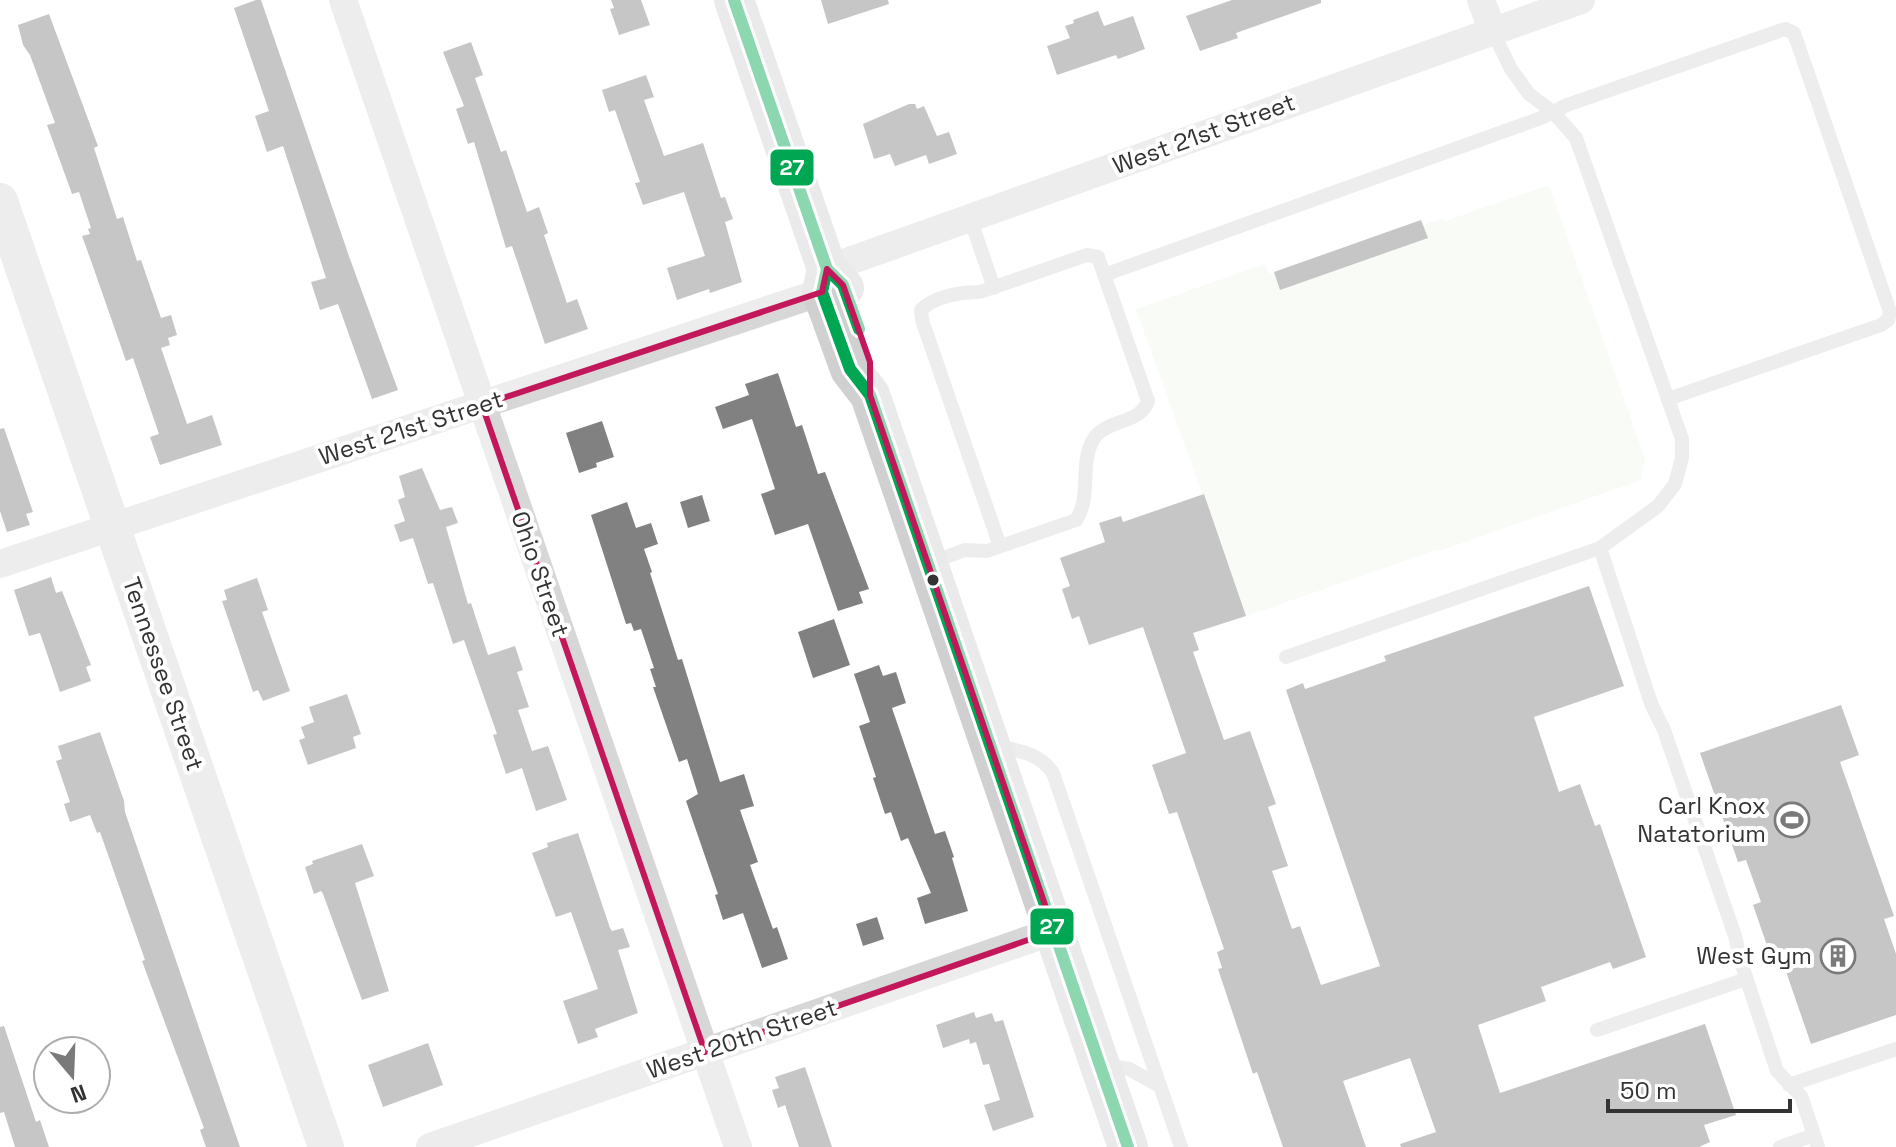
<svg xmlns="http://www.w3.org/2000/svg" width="1896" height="1147" font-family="'Space Grotesk',sans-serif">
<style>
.green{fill:#f1f5ed}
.building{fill:#818181}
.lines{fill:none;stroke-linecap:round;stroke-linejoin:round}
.service{stroke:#d7d7d7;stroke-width:14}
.minor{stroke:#d7d7d7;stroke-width:28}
.tertiary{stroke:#d7d7d7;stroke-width:36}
.secondary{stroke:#d0d0d0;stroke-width:40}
.bus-1-casing{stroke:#fff;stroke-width:18}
.bus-1{stroke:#00a651;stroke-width:12}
.marked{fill:none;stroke:#c2185b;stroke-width:6;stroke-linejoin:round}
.bus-dot{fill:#333;stroke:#fff;stroke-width:3}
.labels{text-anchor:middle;stroke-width:8;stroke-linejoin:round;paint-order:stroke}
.street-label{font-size:24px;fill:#333;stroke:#fff}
.poi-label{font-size:24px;fill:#333;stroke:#fff;text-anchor:end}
.line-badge{stroke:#fff;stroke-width:3}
.badge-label{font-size:22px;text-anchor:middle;font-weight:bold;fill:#fff}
</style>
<rect width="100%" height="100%" fill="#fff"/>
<path class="green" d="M 1549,185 L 1645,459 L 1641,480 L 1442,550 L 1436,550 L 1246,616 C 1210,513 1172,412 1136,309 L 1265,264 L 1269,274 L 1421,220 L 1424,225 L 1444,218 L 1445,221 Z"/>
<g class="building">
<path d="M 256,0 L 261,0 L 350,259 L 398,390 L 372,399 L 338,304 L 320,310 L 311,282 L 326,278 L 283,146 L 267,152 L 255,116 L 269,111 L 234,8 Z"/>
<path d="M 611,0 L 641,0 L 650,25 L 619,35 L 610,9 L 614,8 Z"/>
<path d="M 821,0 L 888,0 L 889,4 L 828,24 Z"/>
<path d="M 1232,0 L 1321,0 L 1321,3 L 1236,33 L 1238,38 L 1200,51 L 1186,16 Z"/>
<path d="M 1098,11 L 1104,26 L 1133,16 L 1145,49 L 1118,59 L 1116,55 L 1057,75 L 1047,46 L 1070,38 L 1065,26 L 1074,23 L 1073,20 Z"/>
<path d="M 49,14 L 98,146 L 94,148 L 117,219 L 123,217 L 137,261 L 141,260 L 161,318 L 171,315 L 177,335 L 168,338 L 170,345 L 161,348 L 187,424 L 212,415 L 222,445 L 160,465 L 150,437 L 159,434 L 133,358 L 126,361 L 90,258 L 82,236 L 90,234 L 88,229 L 91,228 L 79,192 L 72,194 L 47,125 L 55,123 L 30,55 L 23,45 L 18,25 Z"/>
<path d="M 471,42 L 483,75 L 475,78 L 501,152 L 506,150 L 527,212 L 539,207 L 548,233 L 544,235 L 567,303 L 577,299 L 588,329 L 545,344 L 512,246 L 506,248 L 474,142 L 468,144 L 456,109 L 464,106 L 443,52 Z"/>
<path d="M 646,75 L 654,97 L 644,100 L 664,156 L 703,143 L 721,198 L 725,197 L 733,219 L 725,222 L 742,282 L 710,293 L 709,289 L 677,300 L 667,268 L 705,256 L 684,192 L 643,205 L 635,183 L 640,182 L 615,110 L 609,112 L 602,90 Z"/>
<path d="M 909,104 L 915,104 L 917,109 L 924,106 L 937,136 L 949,132 L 957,154 L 929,164 L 926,155 L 895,166 L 890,154 L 874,159 L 863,124 Z"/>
<path d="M 1421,220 L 1428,238 L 1280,290 L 1274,272 Z"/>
<path d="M 778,373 L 796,427 L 802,425 L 818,474 L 825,472 L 869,589 L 859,592 L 863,603 L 838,611 L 808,524 L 775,535 L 761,494 L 775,489 L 752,419 L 723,429 L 715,407 L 749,395 L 745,384 Z"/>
<path d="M 602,421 L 614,457 L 596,463 L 597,467 L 579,473 L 566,433 Z"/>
<path d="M 4,428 L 33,512 L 26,514 L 30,525 L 7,532 L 0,511 L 0,429 Z"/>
<path d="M 422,468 L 440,510 L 452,507 L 458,523 L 446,527 L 468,604 L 471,603 L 488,655 L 515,646 L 523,670 L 517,672 L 529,707 L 518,710 L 532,751 L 548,746 L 567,800 L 536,811 L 522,768 L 506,774 L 493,735 L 497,734 L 464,640 L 453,644 L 433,583 L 428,584 L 413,538 L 400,542 L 394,525 L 405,521 L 398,500 L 405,497 L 399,476 Z"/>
<path d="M 1204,494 L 1246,616 L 1193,633 L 1199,650 L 1193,652 L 1224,740 L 1250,731 L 1276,804 L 1268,807 L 1288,866 L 1272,871 L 1292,929 L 1300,926 L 1321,985 L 1380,966 L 1286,690 L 1303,683 L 1305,689 L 1386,661 L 1384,656 L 1589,586 L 1624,686 L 1534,717 L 1559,792 L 1580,784 L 1595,826 L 1600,824 L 1646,957 L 1613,969 L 1610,962 L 1541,987 L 1546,1001 L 1478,1025 L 1500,1093 L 1705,1024 L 1736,1115 L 1704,1125 L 1710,1142 L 1699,1147 L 1401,1147 L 1400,1144 L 1436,1132 L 1410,1058 L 1343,1081 L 1366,1147 L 1283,1147 L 1257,1072 L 1253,1074 L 1218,969 L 1222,968 L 1217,952 L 1224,949 L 1177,812 L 1169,814 L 1152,765 L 1186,753 L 1143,627 L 1089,645 L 1079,616 L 1072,619 L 1062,589 L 1070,586 L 1060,558 L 1105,542 L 1099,523 L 1121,516 L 1123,522 Z"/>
<path d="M 702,495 L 710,521 L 688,528 L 680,502 Z"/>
<path d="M 627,502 L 636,528 L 651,523 L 658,544 L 644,549 L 652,572 L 650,573 L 678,660 L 682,659 L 720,782 L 744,774 L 754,806 L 740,810 L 758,862 L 750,865 L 773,929 L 777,927 L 788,959 L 762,968 L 743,913 L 723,920 L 715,895 L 718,894 L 686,801 L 698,794 L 687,759 L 679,762 L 653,687 L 656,687 L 650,669 L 654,668 L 641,629 L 634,631 L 631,623 L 626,624 L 591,515 Z"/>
<path d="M 51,577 L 56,593 L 62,591 L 91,665 L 86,667 L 91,681 L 60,692 L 40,633 L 29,636 L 14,590 Z"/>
<path d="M 257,578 L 268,610 L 262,612 L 290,691 L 263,701 L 258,690 L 253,692 L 222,601 L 227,600 L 224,590 Z"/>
<path d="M 834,619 L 850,665 L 813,678 L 798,632 Z"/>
<path d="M 879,665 L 883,676 L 896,672 L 906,703 L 892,708 L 935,834 L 945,831 L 954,857 L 952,858 L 968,911 L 925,924 L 917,898 L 931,893 L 908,838 L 901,841 L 891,812 L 885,814 L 873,778 L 876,777 L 859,726 L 870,722 L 854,674 Z"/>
<path d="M 347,694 L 361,734 L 353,737 L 356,748 L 308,765 L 299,740 L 305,738 L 301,727 L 314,722 L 309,707 Z"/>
<path d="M 1841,705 L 1859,755 L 1840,762 L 1894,916 L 1884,919 L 1896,954 L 1896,1015 L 1811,1044 L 1780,954 L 1771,957 L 1753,905 L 1761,902 L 1746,860 L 1738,862 L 1700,753 Z"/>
<path d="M 100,732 L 124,801 L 125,812 L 240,1147 L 206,1147 L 200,1130 L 204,1128 L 142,961 L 145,960 L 100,832 L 97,833 L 90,815 L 70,822 L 64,804 L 70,802 L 56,761 L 62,759 L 58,746 Z"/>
<path d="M 578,833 L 610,928 L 612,931 L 623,928 L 630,947 L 618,950 L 638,1013 L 595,1029 L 598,1037 L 578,1044 L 563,1001 L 598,989 L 571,912 L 556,917 L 532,853 L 548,847 L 547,843 Z"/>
<path d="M 362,844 L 374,876 L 355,883 L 389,991 L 362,1000 L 323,894 L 321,891 L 314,894 L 305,867 L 313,864 L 312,861 Z"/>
<path d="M 877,917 L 884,939 L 863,946 L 856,924 Z"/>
<path d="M 974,1012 L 976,1018 L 992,1013 L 995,1022 L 1003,1020 L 1034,1117 L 993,1131 L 984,1105 L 1000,1100 L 989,1064 L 983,1065 L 976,1042 L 970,1044 L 969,1039 L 943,1048 L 936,1025 Z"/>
<path d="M 4,1026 L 36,1122 L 40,1120 L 49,1147 L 15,1147 L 4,1112 L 0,1113 L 0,1027 Z"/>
<path d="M 428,1043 L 443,1085 L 383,1107 L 368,1065 Z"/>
<path d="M 805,1067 L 832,1147 L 799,1147 L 785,1105 L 778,1108 L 772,1090 L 779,1088 L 775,1077 Z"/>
</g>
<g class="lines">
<g class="service">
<path d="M 970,218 L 994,288"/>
<path d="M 1104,275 L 1541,118 L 1567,105 L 1785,29 L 1794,33 L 1890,312 L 1888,320 L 1881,325 L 1668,399"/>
<path d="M 1600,548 L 1652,706 L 1664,730 L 1735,936 L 1742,965 L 1777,1071 L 1801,1096 L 1818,1147"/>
<path d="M 932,562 L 965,550 L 987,551 L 1076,520 C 1092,496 1079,465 1093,440 C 1106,418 1140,425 1148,401 L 1098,257 L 1087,255 L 980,292 C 961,292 935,296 921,310 L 922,320 L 1000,546"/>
<path d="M 1286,657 L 1600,548 L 1658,506 L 1675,484 L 1682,458 L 1682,439 L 1576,138 L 1553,112 L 1529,94 L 1511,69 L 1493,32"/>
<path d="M 994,745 C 1017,751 1039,752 1053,773 L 1181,1147"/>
<path d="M 1597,1030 L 1746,979"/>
<path d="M 1106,1065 L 1129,1069 L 1160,1086"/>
<path d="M 1789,1085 L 1896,1049"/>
<path d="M 1780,1147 L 1814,1135"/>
</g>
<g class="minor">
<path d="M 343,0 L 738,1147"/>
<path d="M 1481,0 L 1493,32"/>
<path d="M 827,269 L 1581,0"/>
<path d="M 0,564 L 822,292"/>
<path d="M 430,1147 L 1054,931"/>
</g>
<path class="tertiary" d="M 0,201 L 326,1147"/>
<g class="secondary">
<path d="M 734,0 L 827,269 L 844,288"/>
<path d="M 827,269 L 822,292 L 850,369 L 870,395 L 1128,1147"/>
</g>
<g class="bus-1-casing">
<g id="bus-1">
<path d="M 734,0 L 827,269 L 843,285 L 859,329"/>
<path d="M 827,269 L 822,292 L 850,369 L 870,395 L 1128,1147"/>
</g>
</g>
<use href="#bus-1" class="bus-1"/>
</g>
<path d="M0 0H1896V1147H0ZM 827,269 L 843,285 L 870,362 L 870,395 L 1054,931 L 705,1052 L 482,405 L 822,292 Z" fill="#fff" fill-opacity=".55" fill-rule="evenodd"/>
<path class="marked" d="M 827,269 L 843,285 L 870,362 L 870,395 L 1054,931 L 705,1052 L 482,405 L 822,292 Z"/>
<defs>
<g id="stadium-ring" transform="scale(1.8)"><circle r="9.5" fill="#fff" stroke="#7a7a7a" stroke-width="1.5"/><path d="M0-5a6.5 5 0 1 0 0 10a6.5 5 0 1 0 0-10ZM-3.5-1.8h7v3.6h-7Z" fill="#7a7a7a"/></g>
<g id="building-ring" transform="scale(1.8)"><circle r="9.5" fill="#fff" stroke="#7a7a7a" stroke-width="1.5"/><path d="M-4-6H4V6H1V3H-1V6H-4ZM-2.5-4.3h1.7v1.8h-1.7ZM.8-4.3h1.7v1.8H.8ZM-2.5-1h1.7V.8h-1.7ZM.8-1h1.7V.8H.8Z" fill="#7a7a7a"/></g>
</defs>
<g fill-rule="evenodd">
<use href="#stadium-ring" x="1792" y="820"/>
<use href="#building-ring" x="1838" y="956"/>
</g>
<circle class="bus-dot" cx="933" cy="580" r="7"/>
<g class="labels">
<g class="street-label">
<text transform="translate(1204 134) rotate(-20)" y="8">West 21st Street</text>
<text transform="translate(411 428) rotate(-18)" y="8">West 21st Street</text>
<text transform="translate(540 574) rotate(71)" y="8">Ohio Street</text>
<text transform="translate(163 674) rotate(71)" y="8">Tennessee Street</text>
<text transform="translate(742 1039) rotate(-19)" y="8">West 20th Street</text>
</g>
<g class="poi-label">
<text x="1766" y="814">Carl Knox<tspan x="1766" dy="28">Natatorium</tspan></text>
<text x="1812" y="964">West Gym</text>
</g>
</g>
<g class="line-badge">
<rect x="769" y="148" width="46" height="39" rx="8" fill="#00a651"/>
<rect x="1029" y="907" width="46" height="39" rx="8" fill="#00a651"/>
</g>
<g class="badge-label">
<text x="792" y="175">27</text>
<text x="1052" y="934">27</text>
</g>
<g transform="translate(72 1075) rotate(161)"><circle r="38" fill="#ffffff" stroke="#adadad" stroke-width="2"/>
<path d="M0-6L14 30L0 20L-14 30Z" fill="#7a7a7a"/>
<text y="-12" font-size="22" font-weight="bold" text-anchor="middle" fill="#333333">N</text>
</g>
<path d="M1608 1099v12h182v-12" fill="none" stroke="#333333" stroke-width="4"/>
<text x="1620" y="1099" font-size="24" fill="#333333" stroke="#ffffff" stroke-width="6" paint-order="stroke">50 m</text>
</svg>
